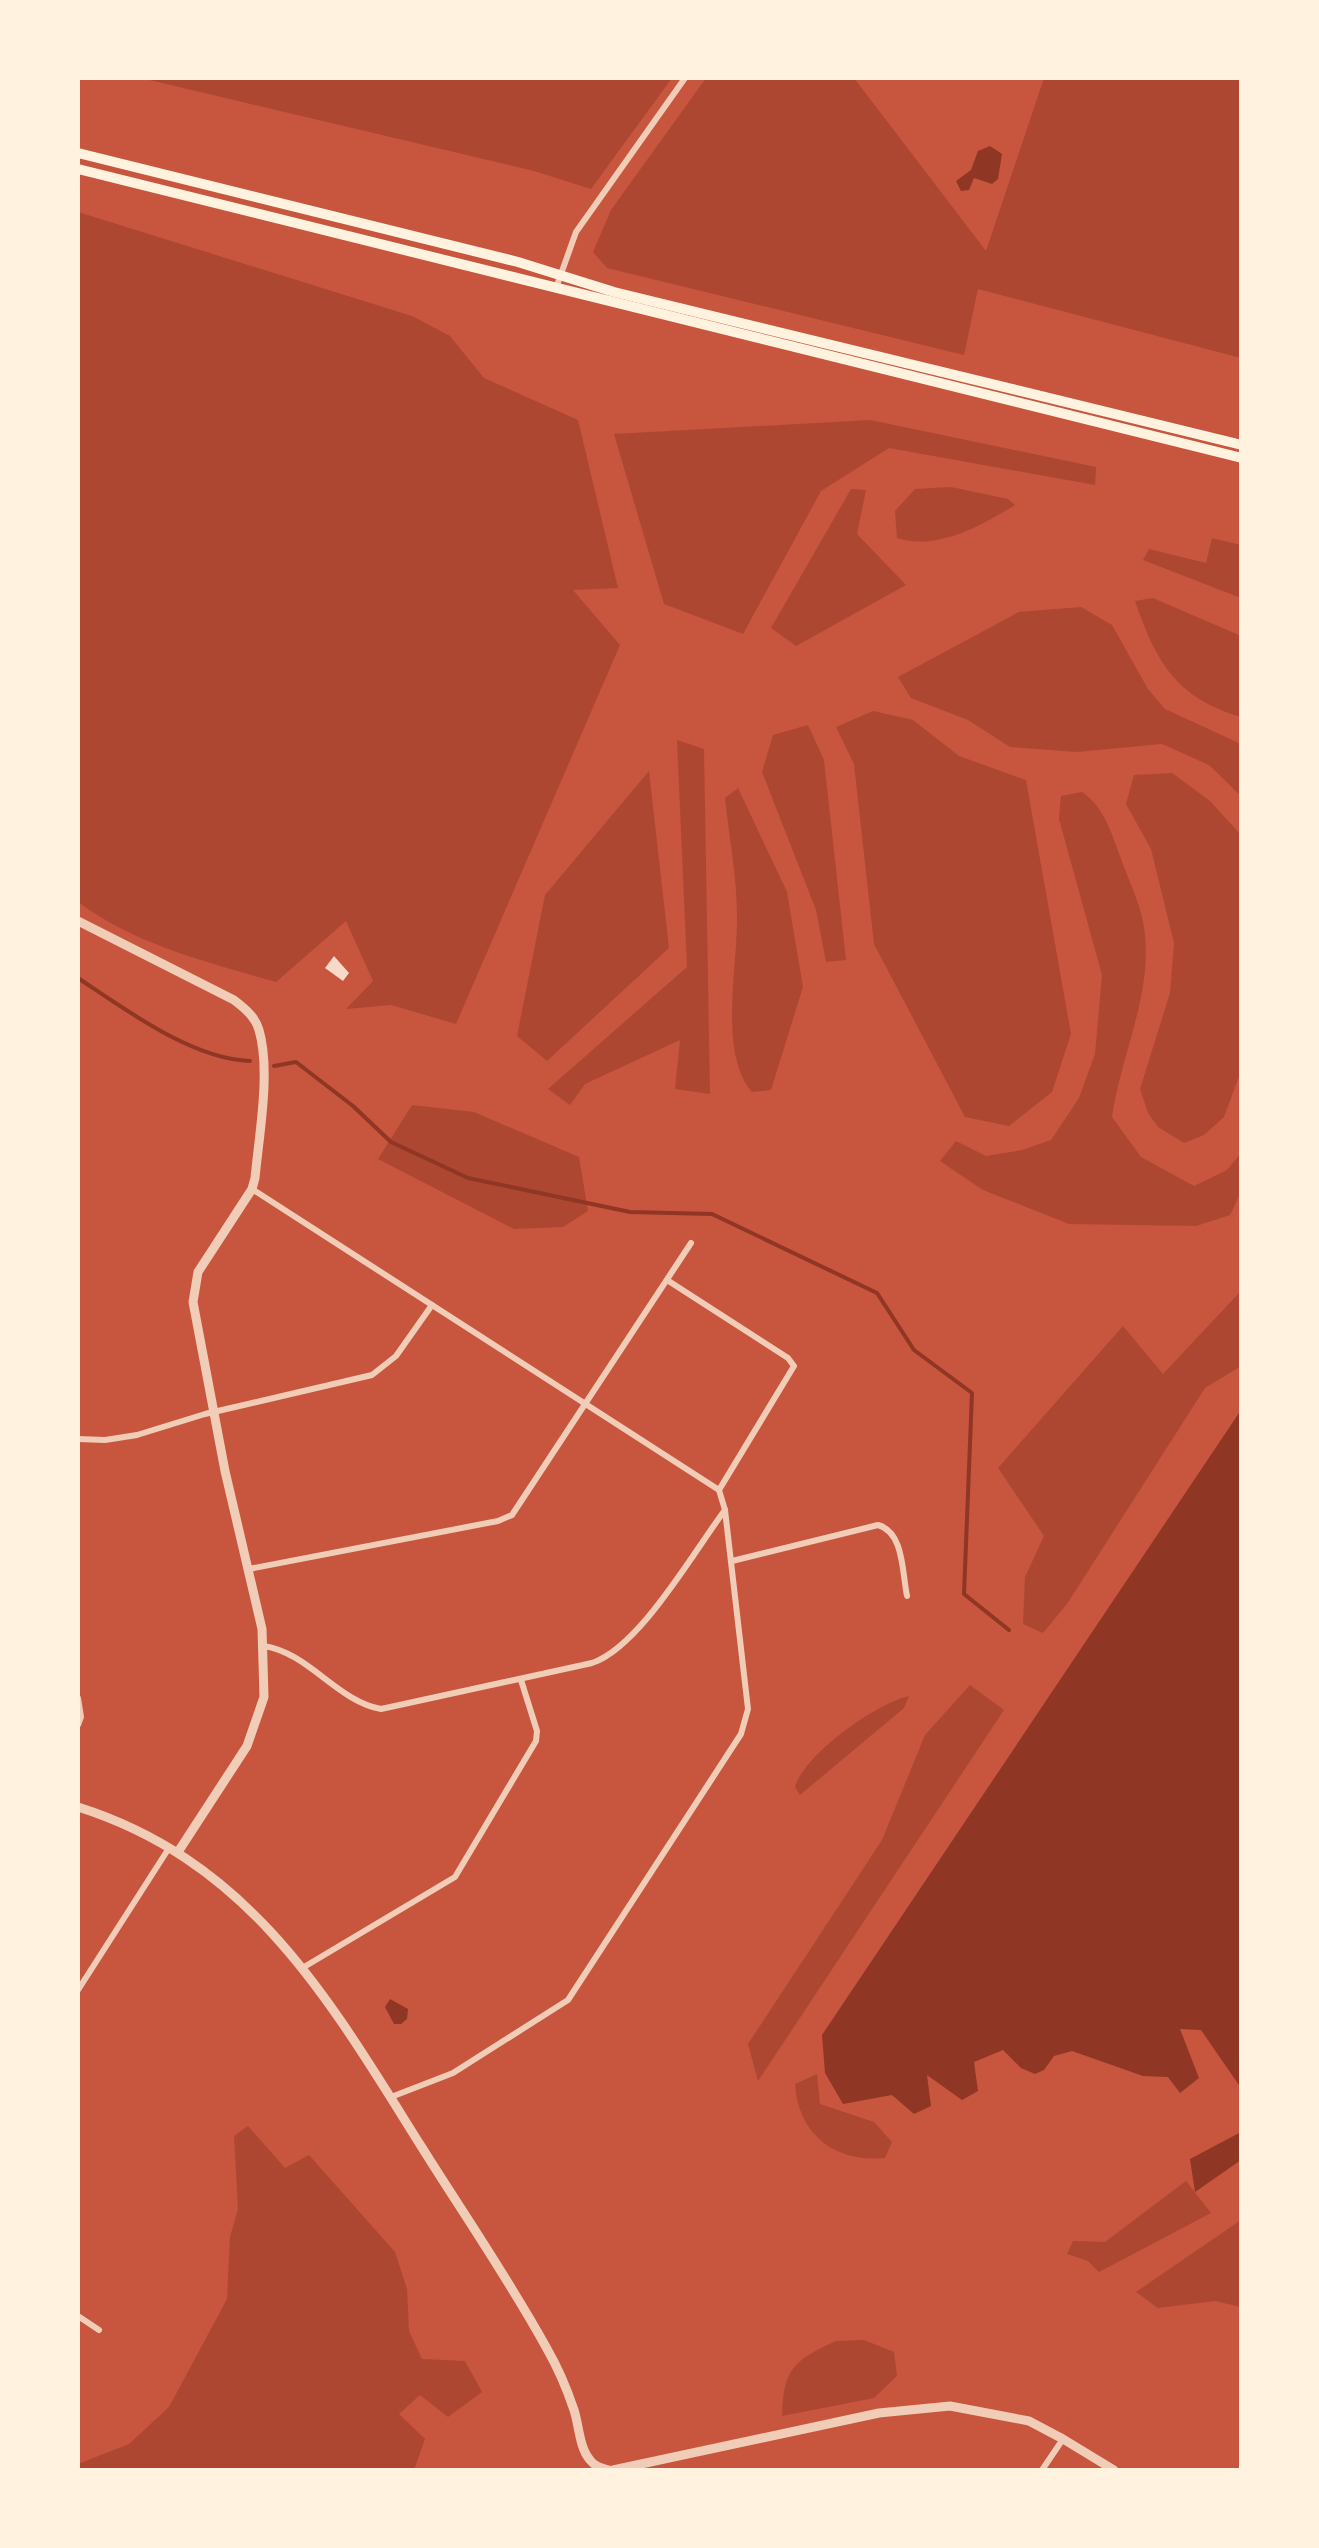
<svg xmlns="http://www.w3.org/2000/svg" width="1319" height="2548" font-family="'Fira Sans Condensed',sans-serif">
<style>
.green{fill:#ae4732}
.water{fill:#8f3625}
.lines{fill:none;stroke-linecap:round;stroke-linejoin:round}
.stream{stroke:#8f3625;stroke-width:4}
.building{fill:#f7dbc8}
.minor{stroke:#f1ccb7;stroke-width:6}
.tertiary{stroke:#f1ccb7;stroke-width:9}
.secondary{stroke:#fff3e0;stroke-width:10}
</style>
<rect width="100%" height="100%" fill="#c8553d"/>
<g class="green">
<path d="M 141,78 L 672,78 L 591,189 L 534,171 Z"/>
<path d="M 706,78 L 854,78 L 986,251 L 1044,78 L 1241,78 L 1241,358 L 978,289 L 964,355 L 607,268 L 593,252 L 611,210 Z"/>
<path d="M 78,212 L 412,316 L 450,336 L 484,378 L 578,420 L 618,588 L 573,590 L 620,645 L 456,1024 L 391,1005 L 346,1009 L 373,981 L 346,921 L 276,982 C 207,962 136,945 78,902 Z"/>
<path d="M 870,420 L 1096,467 L 1095,485 L 889,448 L 821,491 L 743,634 L 664,604 L 614,434 Z"/>
<path d="M 951,487 L 1008,499 L 1015,505 C 981,526 936,551 897,538 L 895,511 L 915,489 Z"/>
<path d="M 851,489 L 866,490 L 857,534 L 906,585 L 796,646 L 771,628 Z"/>
<path d="M 1212,538 L 1241,545 L 1241,598 L 1143,560 L 1149,549 L 1206,563 Z"/>
<path d="M 1153,598 L 1241,636 L 1241,717 C 1176,698 1156,662 1135,601 Z"/>
<path d="M 1081,607 L 1112,625 L 1148,689 L 1165,709 L 1241,744 L 1241,796 L 1209,765 L 1162,744 L 1077,752 L 1010,747 L 968,720 L 911,698 L 898,677 L 1019,612 Z"/>
<path d="M 873,711 L 913,720 L 959,756 L 1026,780 L 1071,1034 L 1052,1092 L 1009,1126 L 965,1117 L 874,944 L 854,764 L 836,727 Z"/>
<path d="M 808,725 L 824,760 L 846,960 L 826,962 L 816,910 L 762,772 L 773,735 Z"/>
<path d="M 677,740 L 704,749 L 710,1094 L 675,1089 L 680,1040 L 585,1084 L 570,1105 L 548,1089 L 687,967 Z"/>
<path d="M 649,771 L 669,948 L 547,1061 L 517,1036 L 545,895 Z"/>
<path d="M 1172,773 L 1210,801 L 1242,836 L 1241,1071 L 1224,1117 L 1204,1135 L 1184,1143 L 1158,1127 L 1148,1113 L 1140,1089 L 1170,993 L 1174,943 L 1151,849 L 1126,804 L 1134,775 Z"/>
<path d="M 738,788 L 787,892 L 803,987 L 771,1090 L 752,1092 C 718,1053 738,965 737,916 C 737,877 729,837 725,798 Z"/>
<path d="M 1082,792 C 1104,807 1111,832 1120,856 C 1127,877 1139,900 1143,922 C 1156,987 1121,1053 1112,1117 L 1141,1157 L 1194,1186 L 1227,1170 L 1241,1153 L 1241,1192 L 1230,1215 L 1196,1226 L 1069,1224 L 983,1190 L 940,1161 L 956,1141 L 986,1156 L 1022,1150 L 1051,1140 L 1079,1098 L 1095,1054 L 1102,975 L 1059,819 L 1061,796 Z"/>
<path d="M 412,1105 L 474,1112 L 579,1157 L 588,1211 L 563,1227 L 514,1229 L 378,1159 Z"/>
<path d="M 1241,1291 L 1241,1366 L 1205,1388 L 1067,1604 L 1043,1633 L 1023,1624 L 1025,1577 L 1044,1536 L 998,1468 L 1123,1326 L 1163,1374 Z"/>
<path d="M 970,1685 L 1004,1710 L 758,2081 L 748,2044 L 882,1840 L 925,1735 Z"/>
<path d="M 909,1696 L 904,1708 L 800,1795 L 795,1787 C 804,1754 877,1703 909,1696 Z"/>
<path d="M 817,2074 L 820,2104 L 874,2122 L 892,2142 L 885,2158 C 836,2163 798,2135 795,2084 Z"/>
<path d="M 248,2126 L 285,2168 L 309,2155 L 395,2252 L 407,2289 L 409,2331 L 422,2359 L 465,2361 L 482,2392 L 448,2417 L 420,2395 L 399,2414 L 425,2439 L 414,2470 L 78,2470 L 78,2464 L 129,2444 L 169,2407 L 227,2299 L 230,2237 L 238,2209 L 234,2136 Z"/>
<path d="M 1186,2181 L 1211,2213 L 1099,2272 L 1088,2261 L 1067,2254 L 1073,2241 L 1105,2242 Z"/>
<path d="M 1241,2220 L 1241,2307 L 1215,2301 L 1158,2308 L 1136,2292 Z"/>
<path d="M 836,2341 L 864,2340 L 894,2352 L 897,2376 L 874,2398 L 782,2416 C 783,2369 794,2360 836,2341 Z"/>
</g>
<g class="water">
<path d="M 990,146 L 1002,154 L 998,179 L 992,184 L 974,178 L 969,190 L 961,191 L 956,181 L 971,170 L 978,151 Z"/>
<path d="M 1241,1410 L 1241,2088 L 1201,2030 L 1180,2029 L 1199,2078 L 1180,2093 L 1168,2077 L 1143,2076 L 1072,2051 L 1054,2056 L 1044,2070 L 1035,2074 L 1021,2068 L 1003,2050 L 974,2062 L 978,2091 L 962,2100 L 927,2075 L 931,2106 L 914,2114 L 892,2095 L 843,2104 L 825,2073 L 822,2035 Z"/>
<path d="M 390,1999 L 408,2009 L 407,2019 L 401,2024 L 394,2024 L 385,2007 Z"/>
<path d="M 1241,2132 L 1241,2160 L 1195,2192 L 1190,2159 Z"/>
</g>
<g class="lines">
<g class="stream">
<path d="M 78,978 C 126,1010 192,1059 250,1061"/>
<path d="M 274,1066 L 296,1062 L 353,1106 L 391,1142 L 468,1178 L 630,1212 L 712,1214 L 877,1293 L 914,1350 L 972,1393 L 964,1594 L 1009,1630"/>
</g>
</g>
<path class="building" d="M 334,956 L 349,973 L 343,981 L 325,968 Z"/>
<g class="lines">
<g class="minor">
<path d="M 556,288 L 576,232 L 685,78"/>
<path d="M 252,1189 L 719,1490 L 725,1510 L 748,1709 L 741,1734 L 568,2000 L 453,2073 L 391,2097"/>
<path d="M 667,1280 L 788,1358 L 794,1366 L 719,1490"/>
<path d="M 78,1439 L 105,1440 L 137,1435 L 205,1414 L 372,1375 L 396,1356 L 432,1305"/>
<path d="M 732,1561 L 878,1525 C 904,1532 902,1572 907,1596"/>
<path d="M 249,1569 L 498,1521 L 512,1515 L 691,1243"/>
<path d="M 264,1646 C 309,1653 337,1701 381,1709 L 592,1663 C 640,1647 694,1551 725,1510"/>
<path d="M 78,1698 L 81,1717 L 78,1725"/>
<path d="M 304,1967 L 455,1877 L 536,1741 L 537,1731 L 521,1680"/>
<path d="M 78,1990 L 169,1848"/>
<path d="M 78,2316 L 99,2330"/>
<path d="M 1042,2470 L 1063,2439"/>
<path d="M 1241,2470 L 1242,2469"/>
</g>
<g class="tertiary">
<path d="M 78,921 L 234,1000 C 244,1008 255,1016 259,1030 C 271,1071 259,1135 255,1178 L 252,1189 L 198,1272 L 193,1302 L 225,1471 L 262,1629 L 264,1697 L 247,1746 L 178,1852"/>
<path d="M 78,1807 C 252,1862 330,2001 421,2146 C 463,2213 508,2278 546,2347 C 557,2366 567,2389 574,2410 C 579,2425 579,2447 590,2460 C 595,2467 602,2468 609,2470"/>
<path d="M 613,2470 L 879,2413 L 950,2406 L 1029,2421 L 1063,2439 L 1114,2470"/>
</g>
<g class="secondary">
<path d="M 78,153 L 518,262 L 614,292 L 1242,445"/>
<path d="M 78,169 L 1242,458"/>
</g>
</g>
<rect width="1319" height="2548" fill="none" stroke="#fff3e0" stroke-width="160"/>
</svg>
